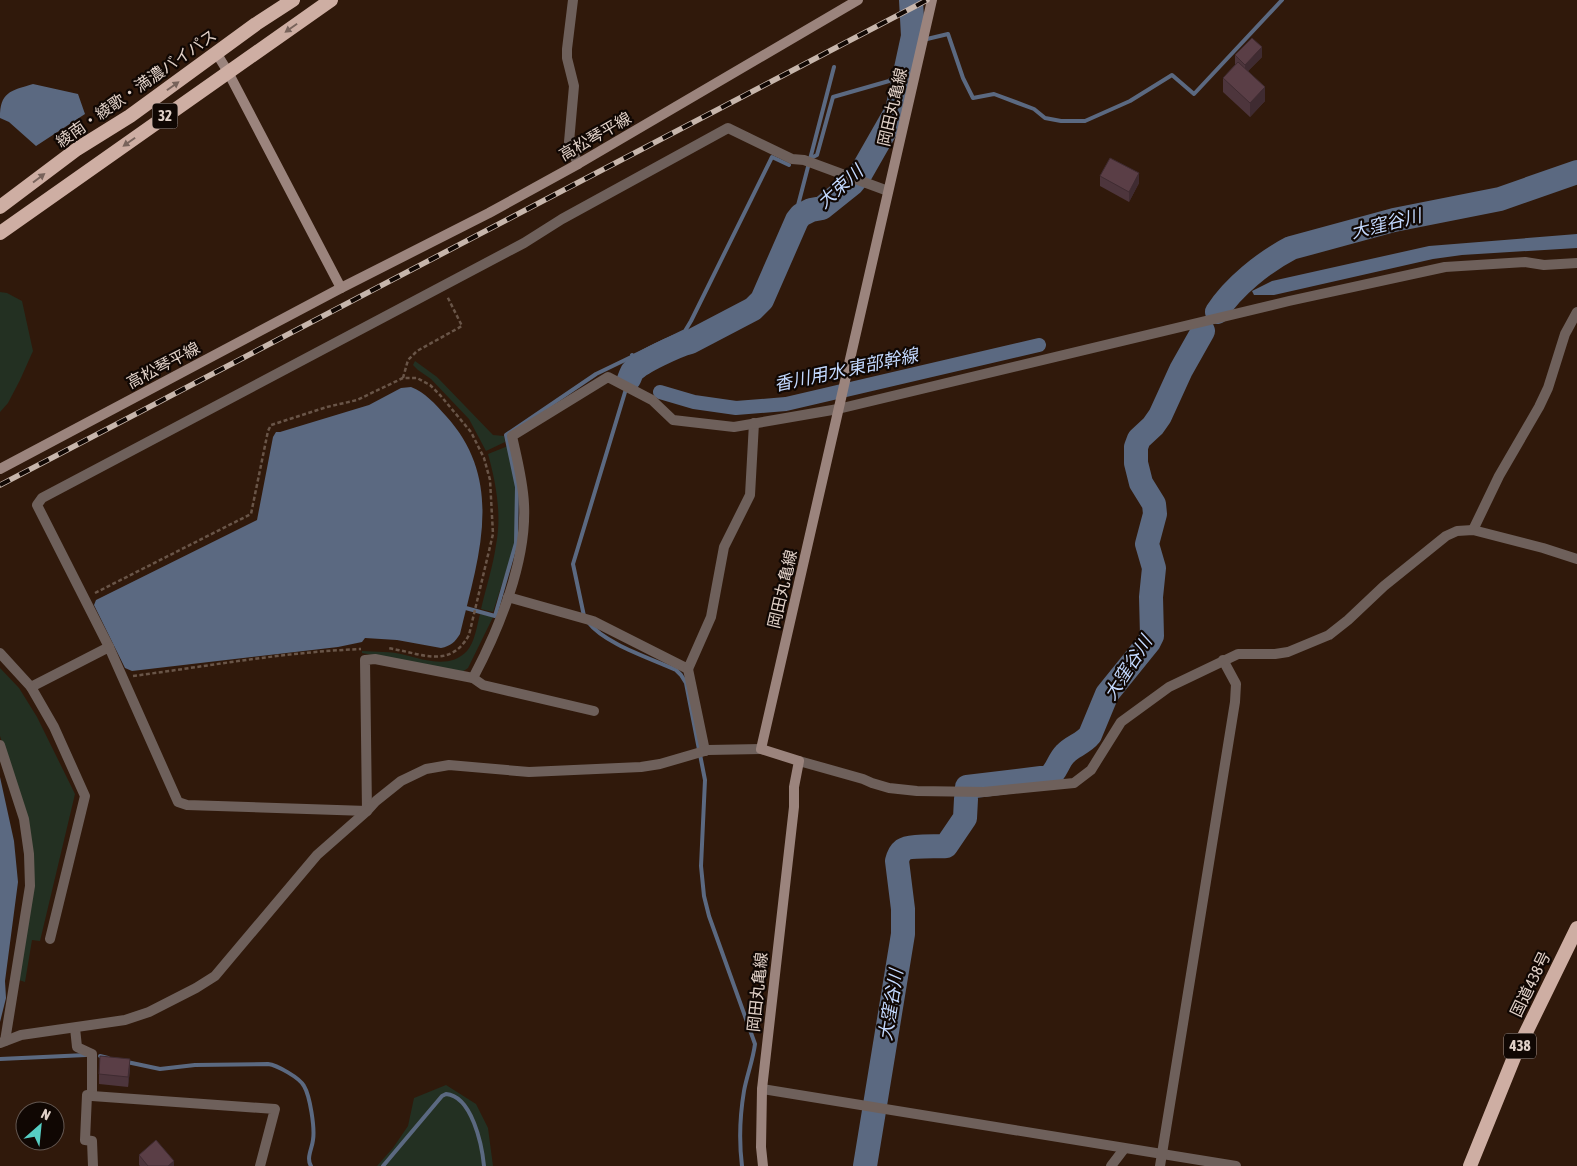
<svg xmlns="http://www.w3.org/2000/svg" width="1577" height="1166" font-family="'Asap Condensed','Noto Sans JP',sans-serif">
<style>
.green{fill:#233022}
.water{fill:#5b6981}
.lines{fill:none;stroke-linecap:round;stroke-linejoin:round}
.stream{stroke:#5b6981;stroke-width:4}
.canal{stroke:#5b6981;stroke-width:14}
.river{stroke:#5b6981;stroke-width:24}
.path{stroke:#695548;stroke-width:2.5;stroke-dasharray:4 2.5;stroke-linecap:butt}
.minor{stroke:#6e605b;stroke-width:10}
.secondary{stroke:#9b847d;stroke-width:10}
.trunk{stroke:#ceaea3;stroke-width:14}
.rail-casing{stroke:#c7b6ac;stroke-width:5.5}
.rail{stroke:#100703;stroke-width:4;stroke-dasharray:11;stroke-linecap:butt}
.wall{fill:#4d353c}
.shaded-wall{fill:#3f2b31}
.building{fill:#5a3e46;stroke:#3f2b31}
.oneway{fill:#78635b}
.labels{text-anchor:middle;stroke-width:4.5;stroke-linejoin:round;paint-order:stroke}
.shield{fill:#100703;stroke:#a2948d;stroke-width:1}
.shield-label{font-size:15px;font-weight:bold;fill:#e1d1c8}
.street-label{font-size:16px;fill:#e1d1c8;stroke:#100703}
.water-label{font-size:18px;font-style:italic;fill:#c3d9ff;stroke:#100703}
</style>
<rect width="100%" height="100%" fill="#30190b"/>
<g class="green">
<path d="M 0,292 L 7,293 L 22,301 L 33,351 L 20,380 L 8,403 L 0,412 Z"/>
<path d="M 415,361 L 437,377 L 493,435 L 504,436 L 505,442 L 486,451 L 469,419 L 431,379 L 418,370 L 413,365 Z"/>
<path d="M 508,446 L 516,488 L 515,544 L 493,612 L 481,609 C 486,588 493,566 496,545 C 502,515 496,483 488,454 Z"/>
<path d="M 480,614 L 493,617 L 468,668 L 462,672 L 362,653 L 362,651 C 376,652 391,651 405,655 C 425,660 450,669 467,651 C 475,642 477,625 480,614 Z"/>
<path d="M 0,668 L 19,688 L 37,717 L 75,794 L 40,941 L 32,940 L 25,982 L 19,980 L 29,907 L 18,789 L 0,736 Z"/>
<path d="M 446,1085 L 476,1104 L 488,1128 L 493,1166 L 377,1166 L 393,1148 L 408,1126 L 414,1098 Z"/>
</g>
<g class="water">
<path d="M 33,84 L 78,94 L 85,114 L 36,146 L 9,122 L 0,118 C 0,92 10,91 33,84 Z"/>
<path d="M 1577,234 L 1577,248 L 1462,255 L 1433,259 L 1274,295 L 1254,295 L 1252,291 L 1272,281 L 1429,246 Z"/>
<path d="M 411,387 C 425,392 435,404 446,416 C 506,482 478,558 460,634 C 455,642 451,646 441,648 L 397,640 L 365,638 L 362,642 L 338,647 L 132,671 L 125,668 L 94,605 L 96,600 L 257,520 L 273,437 L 276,432 L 280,432 L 369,405 L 401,388 Z"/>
<path d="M 0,777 L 14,841 L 18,882 L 5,981 L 6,998 L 0,1022 Z"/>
</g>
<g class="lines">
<g class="stream">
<path d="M 927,39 L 948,34 L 963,78 L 973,98 L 994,94 L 1034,109 L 1045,118 L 1061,121 L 1085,121 L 1130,101 L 1172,75 L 1194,94 L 1282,0"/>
<path d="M 809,159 L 817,155 L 833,97 L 889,81 L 894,75 L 903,48 L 919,41"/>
<path d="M 679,345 L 691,336 L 748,308 L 757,300 L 763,290 L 796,213 L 834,67"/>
<path d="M 632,355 L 638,367"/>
<path d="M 462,607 L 495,616 L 516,543 L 517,487 L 506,435 L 596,374 L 685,331 L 691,321 L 772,157 L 789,165"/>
<path d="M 584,616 L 573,564 L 629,379"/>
<path d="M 588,622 C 605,644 650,658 676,670 L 681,675 L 686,683 L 705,780 L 701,866 L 704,896 L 709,916 L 755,1044 C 753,1060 747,1075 744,1091 C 740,1115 739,1142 742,1166"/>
<path d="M 100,1056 L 108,1058"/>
<path d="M 0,1059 L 86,1055"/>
<path d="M 127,1062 L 160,1069 L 195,1065 L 268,1064 C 277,1065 300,1078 304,1086 C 310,1096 315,1128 313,1140 C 312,1149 306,1158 311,1166"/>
<path d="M 383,1166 L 442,1096 L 446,1094 C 472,1096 482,1145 484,1166"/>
</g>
<path class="canal" d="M 660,392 L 694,402 L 736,408 L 786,404 L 1039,345"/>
<g class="river">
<path d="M 1217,312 C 1233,287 1264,262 1291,248 L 1394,220 L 1500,199 L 1577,172"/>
<path d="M 629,379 C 630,377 631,374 632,372 C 640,362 678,345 690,342 L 753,309 L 762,300 L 797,220 L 801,215 L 811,210 L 822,208 L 852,184 L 861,173 L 897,110 L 913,36 L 911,0"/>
<path d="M 967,787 L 1049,777 C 1057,771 1058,761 1065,754 C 1072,746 1083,744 1090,735 L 1107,694 L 1149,642 L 1152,636 L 1151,597 L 1154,568 L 1147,544 L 1155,514 L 1154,504 L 1141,483 L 1136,463 L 1136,447 L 1139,439 L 1153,426 L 1160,416 L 1181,370 L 1203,331"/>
<path d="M 865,1166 L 903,934 L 903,909 L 897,861 C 898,857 899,853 903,850 C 910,845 936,847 946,846 L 965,818 L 966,799"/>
</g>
<g class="path">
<path d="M 403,378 L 408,360 L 417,351 L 462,326 L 447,296"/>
<path d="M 95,593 L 251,514 L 268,431 L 271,425 L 327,407 L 357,400 L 403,378 L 417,378 L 430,385 L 440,395 L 471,432 L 484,458 L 490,480 L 493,534 L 469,635 C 449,671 419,652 387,648"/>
<path d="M 133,676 C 209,666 285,652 361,649"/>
</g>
<g class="minor">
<path d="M 573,0 L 567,49 L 567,58 L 574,86 L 569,142 L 578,164"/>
<path d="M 1473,530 L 1499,476 L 1539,407 L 1548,388 L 1565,334 L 1577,312"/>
<path d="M 508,597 L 593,621 L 688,669 L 711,617 L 724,547 L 750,495 L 754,423"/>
<path d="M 109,647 L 37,505 L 42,498 L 524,243 L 562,219 L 728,128 L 792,159 L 804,160 L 888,191"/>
<path d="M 0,653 L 31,687 L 109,647 L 178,802 L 187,805 L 367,811 L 365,660 L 375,659 L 473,678 L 483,685 L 594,711"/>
<path d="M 688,669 L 705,751"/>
<path d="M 473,678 C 499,629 527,561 524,504 C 523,481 517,459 512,436 L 608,377 L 652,400 L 673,420 L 734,427 L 838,409 L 1289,301 L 1445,267 L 1525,262 L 1544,265 L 1577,263"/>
<path d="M 31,687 L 54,727 L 85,796 L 50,939"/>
<path d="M 0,745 L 24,819 L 29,854 L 30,886 L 5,1041"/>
<path d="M 799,761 L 863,779 L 872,783 L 889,788 L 917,791 L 984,792 L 1074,783 L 1091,770 L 1121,722 L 1169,687 L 1238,654 L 1275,654 L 1288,652 L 1329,635 L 1348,620 L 1384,586 L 1446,536 L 1457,531 L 1473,530 L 1543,548 L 1577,559"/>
<path d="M 75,1028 L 77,1047 L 92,1054 L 92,1096 L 87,1095 L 85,1140 L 92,1141 L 93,1166"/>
<path d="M 0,1043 L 21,1035 L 125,1020 L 149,1012 L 196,988 L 215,976 L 317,855 L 367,811 L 376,801 L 401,781 L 426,769 L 449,765 L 529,772 L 641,767 L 660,764 L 708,750 L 761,749"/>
<path d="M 762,1089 L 1236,1166"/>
<path d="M 92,1096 L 275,1109 L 260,1166"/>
<path d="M 1111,1166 L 1124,1149"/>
<path d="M 1160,1166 L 1235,702 L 1236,684 L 1223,660"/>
</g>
<g class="secondary">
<path d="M 217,54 L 228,72 L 341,288"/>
<path d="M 0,469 L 341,288 L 489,213 L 578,164 L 858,0"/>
<path d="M 763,1166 L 761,1147 L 762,1089 L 794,807 L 794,787 L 799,761 L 761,749 L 932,0"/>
</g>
<g class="trunk">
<path d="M 0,207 L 77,149 L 130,116 L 256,24 L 293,0"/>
<path d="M 0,233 L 331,0"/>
<path d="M 1470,1166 L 1515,1055 L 1577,928"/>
</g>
<g class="rail-casing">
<path id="rail" d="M 0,485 L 927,0"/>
</g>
<use href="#rail" class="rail"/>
</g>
<g class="wall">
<path d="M 1235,55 L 1262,57 L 1248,71 L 1265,101 L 1250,117 L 1223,92 L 1223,78 L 1235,65 Z"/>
<path d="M 1100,176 L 1139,183 L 1129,202 L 1100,186 Z"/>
<path d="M 130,1069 L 128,1087 L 99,1084 L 99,1074 Z"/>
<path d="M 139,1155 L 174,1166 L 140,1166 L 139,1165 Z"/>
</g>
<g class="shaded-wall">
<path d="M 1262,47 L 1262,57 L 1245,74 L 1245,65 Z"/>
<path d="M 1265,87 L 1265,101 L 1250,117 L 1250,103 Z"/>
<path d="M 1139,173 L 1139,183 L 1129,202 L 1129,192 Z"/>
<path d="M 130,1059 L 130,1069 L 128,1087 L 128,1077 Z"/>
<path d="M 174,1161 L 174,1166 L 168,1166 Z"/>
</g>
<g class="building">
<path d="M 1252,38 L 1262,47 L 1245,65 L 1235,55 Z"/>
<path d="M 1238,62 L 1265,87 L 1250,103 L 1223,78 Z"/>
<path d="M 1110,158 L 1139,173 L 1129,192 L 1100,176 Z"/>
<path d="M 100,1056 L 130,1059 L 128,1077 L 99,1074 Z"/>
<path d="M 156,1140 L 174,1161 L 168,1166 L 148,1166 L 139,1155 Z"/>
</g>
<defs><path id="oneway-solid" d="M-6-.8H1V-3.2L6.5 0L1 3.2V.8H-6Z" transform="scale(1.25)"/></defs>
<g class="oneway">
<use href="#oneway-solid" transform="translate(291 28) rotate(145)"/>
<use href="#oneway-solid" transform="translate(173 86) rotate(-35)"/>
<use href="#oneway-solid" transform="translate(129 142) rotate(145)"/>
<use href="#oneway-solid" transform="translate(39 178) rotate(-37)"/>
</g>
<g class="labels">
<g class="shield">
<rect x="152.5" y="103.5" width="25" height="25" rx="4"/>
<rect x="1504" y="1033.5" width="32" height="25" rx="4"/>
</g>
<g class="shield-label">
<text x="165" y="121">32</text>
<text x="1520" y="1051">438</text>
</g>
<g class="street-label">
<text transform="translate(136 88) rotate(-35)" y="6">綾南・綾歌・満濃バイパス</text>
<text transform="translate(892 107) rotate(-77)" y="6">岡田丸亀線</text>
<text transform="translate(595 136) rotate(-30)" y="6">高松琴平線</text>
<text transform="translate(163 365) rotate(-28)" y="6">高松琴平線</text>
<text transform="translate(782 589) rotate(-77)" y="6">岡田丸亀線</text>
<text transform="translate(1530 984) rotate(-64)" y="6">国道438号</text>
<text transform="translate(757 992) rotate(-84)" y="6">岡田丸亀線</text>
</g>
<g class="water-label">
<text transform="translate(840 187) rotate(-42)" y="6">大束川</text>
<text transform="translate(1386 224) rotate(-14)" y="6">大窪谷川</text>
<text transform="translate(846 370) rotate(-12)" y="6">香川用水 東部幹線</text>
<text transform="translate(1128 668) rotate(-57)" y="6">大窪谷川</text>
<text transform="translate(891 1005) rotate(-81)" y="6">大窪谷川</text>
</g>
</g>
<g transform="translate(40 1126) rotate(27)"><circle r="24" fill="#100703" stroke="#645852"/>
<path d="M0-4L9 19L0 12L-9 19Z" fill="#56cec4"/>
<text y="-8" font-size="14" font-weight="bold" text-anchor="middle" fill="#e1d1c8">N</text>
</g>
</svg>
